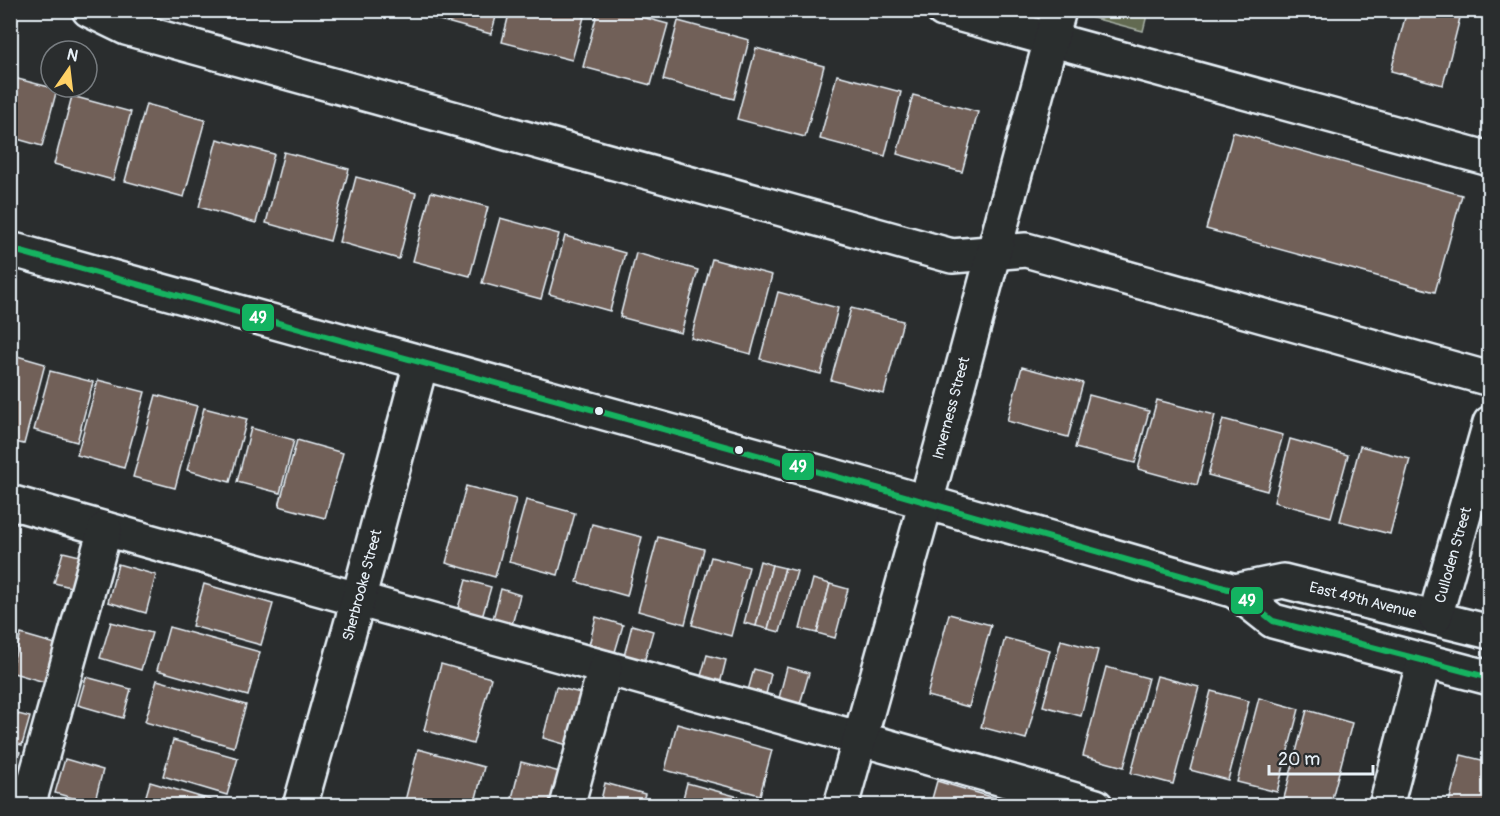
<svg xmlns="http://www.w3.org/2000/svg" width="1500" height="816" font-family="Pangolin,sans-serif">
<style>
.green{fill:#626b51;stroke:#a5aea4;stroke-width:1.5}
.building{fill:#716059;stroke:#e8f1f8;stroke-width:1.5}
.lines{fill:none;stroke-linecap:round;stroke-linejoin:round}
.minor-casing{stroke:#e8f1f8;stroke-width:38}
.minor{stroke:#2a2d2e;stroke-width:33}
.bus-1-casing{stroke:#2a2d2e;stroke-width:10}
.bus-1{stroke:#13b361;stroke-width:6}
.bus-dot{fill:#e8f1f8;stroke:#2a2d2e;stroke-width:2}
.labels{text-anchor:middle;stroke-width:4.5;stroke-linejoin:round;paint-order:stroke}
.street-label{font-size:15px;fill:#e8f1f8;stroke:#2a2d2e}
.line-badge{stroke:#2a2d2e;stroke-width:2}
.badge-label{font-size:16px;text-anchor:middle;font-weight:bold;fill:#fff}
</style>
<rect width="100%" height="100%" fill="#2a2d2e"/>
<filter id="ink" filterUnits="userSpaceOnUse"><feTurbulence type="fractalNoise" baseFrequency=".0167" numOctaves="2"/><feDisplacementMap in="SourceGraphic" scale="12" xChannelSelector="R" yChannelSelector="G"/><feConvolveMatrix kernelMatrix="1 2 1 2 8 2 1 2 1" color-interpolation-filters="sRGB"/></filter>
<g filter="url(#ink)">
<path class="green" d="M 1079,11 L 1079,10 L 1148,11 L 1143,31 L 1078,14 Z"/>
<g class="building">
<path d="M 429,10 L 498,10 L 491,34 L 428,17 Z"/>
<path d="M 510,10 L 586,10 L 572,60 L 502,42 Z"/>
<path d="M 598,10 L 616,10 L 668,24 L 651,85 L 583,67 Z"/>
<path d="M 1407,10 L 1462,10 L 1443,85 L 1391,71 Z"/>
<path d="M 678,21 L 749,40 L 734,99 L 663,80 Z"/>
<path d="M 756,48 L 824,66 L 805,137 L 737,119 Z"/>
<path d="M 837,75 L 901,92 L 885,156 L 820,139 Z"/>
<path d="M 10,77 L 57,89 L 42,146 L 10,137 Z"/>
<path d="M 913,95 L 978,112 L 962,172 L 897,154 Z"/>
<path d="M 72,96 L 131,112 L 113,180 L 54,164 Z"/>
<path d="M 146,104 L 205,120 L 184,197 L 125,181 Z"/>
<path d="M 1233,132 L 1462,195 L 1435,292 L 1206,229 Z"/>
<path d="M 217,139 L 274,154 L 256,223 L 199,207 Z"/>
<path d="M 284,152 L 349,169 L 330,241 L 266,223 Z"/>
<path d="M 356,177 L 416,193 L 399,259 L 339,242 Z"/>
<path d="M 431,192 L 488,207 L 470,276 L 413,261 Z"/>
<path d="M 500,218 L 559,234 L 541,299 L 482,283 Z"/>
<path d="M 565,236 L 625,253 L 610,311 L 549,294 Z"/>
<path d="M 636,253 L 698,270 L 681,333 L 620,317 Z"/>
<path d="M 712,259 L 772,275 L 751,354 L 691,338 Z"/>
<path d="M 778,292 L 838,308 L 821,374 L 760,359 Z"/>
<path d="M 851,308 L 903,321 L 884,394 L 831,380 Z"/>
<path d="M 10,354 L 45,364 L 24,444 L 10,441 Z"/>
<path d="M 1022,367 L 1083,383 L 1068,437 L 1007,421 Z"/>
<path d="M 50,371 L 93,382 L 77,442 L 34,430 Z"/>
<path d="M 98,380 L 145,392 L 124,468 L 77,455 Z"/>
<path d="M 156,395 L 197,406 L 175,488 L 133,477 Z"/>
<path d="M 1089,395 L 1149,411 L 1135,463 L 1075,448 Z"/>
<path d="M 1157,400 L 1215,415 L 1197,485 L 1138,469 Z"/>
<path d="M 204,408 L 247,419 L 230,482 L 187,470 Z"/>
<path d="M 1223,419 L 1283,435 L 1267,491 L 1208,475 Z"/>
<path d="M 251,428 L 294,440 L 280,493 L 237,482 Z"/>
<path d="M 1290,439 L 1348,455 L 1331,517 L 1274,502 Z"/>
<path d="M 297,440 L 343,453 L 325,518 L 279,506 Z"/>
<path d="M 1360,446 L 1410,459 L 1390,534 L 1340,521 Z"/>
<path d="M 466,486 L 516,499 L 495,577 L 446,563 Z"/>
<path d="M 526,500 L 575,513 L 558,575 L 509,562 Z"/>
<path d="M 592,524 L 642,537 L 627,596 L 577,582 Z"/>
<path d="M 658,537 L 704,549 L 685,624 L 638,611 Z"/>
<path d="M 63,552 L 84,557 L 75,588 L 54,583 Z"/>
<path d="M 711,557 L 749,567 L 731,636 L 692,625 Z"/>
<path d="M 760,561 L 772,565 L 756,626 L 744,623 Z"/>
<path d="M 118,564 L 156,575 L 146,613 L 108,602 Z"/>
<path d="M 772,565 L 785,568 L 768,629 L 756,626 Z"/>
<path d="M 785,568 L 797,571 L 780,632 L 768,629 Z"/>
<path d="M 813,579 L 830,584 L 817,633 L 800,629 Z"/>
<path d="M 466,580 L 491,587 L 481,621 L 456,615 Z"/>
<path d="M 204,584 L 273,604 L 261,645 L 192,626 Z"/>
<path d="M 830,584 L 848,589 L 835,638 L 817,633 Z"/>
<path d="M 501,589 L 520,595 L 510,632 L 491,626 Z"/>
<path d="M 949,614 L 991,625 L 969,707 L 927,696 Z"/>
<path d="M 596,617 L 623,625 L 615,652 L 589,645 Z"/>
<path d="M 111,622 L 152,633 L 141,670 L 100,658 Z"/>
<path d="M 632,625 L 653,631 L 642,669 L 622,664 Z"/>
<path d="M 169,627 L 260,652 L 248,696 L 157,670 Z"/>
<path d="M 21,634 L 59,645 L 48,683 L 10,672 Z"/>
<path d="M 1005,638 L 1050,650 L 1026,739 L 981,727 Z"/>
<path d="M 1061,640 L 1098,650 L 1081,716 L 1043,706 Z"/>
<path d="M 707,655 L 726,660 L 719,688 L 699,683 Z"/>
<path d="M 441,664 L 491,678 L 473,744 L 424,730 Z"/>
<path d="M 787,667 L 809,673 L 800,704 L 779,698 Z"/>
<path d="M 1106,667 L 1148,678 L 1124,767 L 1083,756 Z"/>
<path d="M 754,669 L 771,674 L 763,706 L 745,701 Z"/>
<path d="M 1157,676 L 1199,687 L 1173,784 L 1131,773 Z"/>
<path d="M 86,677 L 131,689 L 123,718 L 78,705 Z"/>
<path d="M 157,680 L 246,705 L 234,747 L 145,722 Z"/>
<path d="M 556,687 L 585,694 L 571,746 L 543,738 Z"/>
<path d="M 1211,691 L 1249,701 L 1228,780 L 1190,770 Z"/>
<path d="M 1259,698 L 1299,709 L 1277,792 L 1237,782 Z"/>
<path d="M 1307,710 L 1352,723 L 1330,806 L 1311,806 L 1284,798 Z"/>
<path d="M 10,712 L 30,717 L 22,745 L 10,742 Z"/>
<path d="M 677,724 L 772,750 L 760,795 L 665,770 Z"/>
<path d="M 173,740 L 238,758 L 227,795 L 163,776 Z"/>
<path d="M 10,749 L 20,752 L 14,773 L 10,772 Z"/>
<path d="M 418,749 L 484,767 L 474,806 L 422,806 L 405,801 Z"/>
<path d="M 1461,755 L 1490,762 L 1490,806 L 1448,806 Z"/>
<path d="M 65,759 L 103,770 L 94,804 L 55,793 Z"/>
<path d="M 521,762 L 560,772 L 551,806 L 510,806 Z"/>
<path d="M 937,781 L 1005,801 L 1004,806 L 930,806 Z"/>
<path d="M 150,782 L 214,801 L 213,806 L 143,806 Z"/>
<path d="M 605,783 L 645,794 L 641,806 L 607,806 L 600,804 Z"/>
<path d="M 687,783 L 761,803 L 760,806 L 681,806 Z"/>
</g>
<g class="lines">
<g class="minor-casing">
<g id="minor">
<path d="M 89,10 L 126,28 L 952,256 L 1026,250 L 1490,379"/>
<path d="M 943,10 L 1490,159"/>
<path d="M 10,249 L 873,487 L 1235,591 L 1273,621 L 1490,678"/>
<path d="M 10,502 C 372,605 735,701 1096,806"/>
<path d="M 1235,591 L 1283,581 L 1490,632"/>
<path d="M 1435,617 L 1490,423"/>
<path d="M 28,806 L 105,529"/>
<path d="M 300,806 L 358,600 L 421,363"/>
<path d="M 567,806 L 605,668"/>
<path d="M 841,806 L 943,441 L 1059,10"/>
<path d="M 1386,806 L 1424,661"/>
</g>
</g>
<use href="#minor" class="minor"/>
<g class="bus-1-casing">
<path id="bus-1" d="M 10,249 L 873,487 L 1235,591 L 1273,621 L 1490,678"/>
</g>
<use href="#bus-1" class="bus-1"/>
</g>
</g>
<g class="bus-dot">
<circle cx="599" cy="411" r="5"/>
<circle cx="739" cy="450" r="5"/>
</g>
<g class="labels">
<g class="street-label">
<text transform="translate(951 408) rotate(-75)" y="5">Inverness Street</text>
<text transform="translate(1453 555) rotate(-74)" y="5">Culloden Street</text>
<text transform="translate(362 585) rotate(-75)" y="5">Sherbrooke Street</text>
<text transform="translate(1363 600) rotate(14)" y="5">East 49th Avenue</text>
</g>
</g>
<g class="line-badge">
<rect x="241" y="303" width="34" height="29" rx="6" fill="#13b361"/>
<rect x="781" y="452" width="34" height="29" rx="6" fill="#13b361"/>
<rect x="1230" y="586" width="34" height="29" rx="6" fill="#13b361"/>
</g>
<g class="badge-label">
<text x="258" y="323">49</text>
<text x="798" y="472">49</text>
<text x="1247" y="606">49</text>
</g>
<rect width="1500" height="816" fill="none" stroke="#2a2d2e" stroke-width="36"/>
<rect x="18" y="18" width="1464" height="780" fill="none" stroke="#e8f1f8" stroke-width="2" filter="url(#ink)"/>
<g transform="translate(69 69) rotate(14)"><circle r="28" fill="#2a2d2e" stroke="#767b7f" stroke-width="1.5"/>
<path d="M0-4.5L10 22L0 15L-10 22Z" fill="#ffd166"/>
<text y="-9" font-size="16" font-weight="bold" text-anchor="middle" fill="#e8f1f8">N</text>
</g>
<path d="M1269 765v9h104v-9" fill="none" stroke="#e8f1f8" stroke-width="3"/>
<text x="1278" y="765" font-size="18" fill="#e8f1f8" stroke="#2a2d2e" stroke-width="4.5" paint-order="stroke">20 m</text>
</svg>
